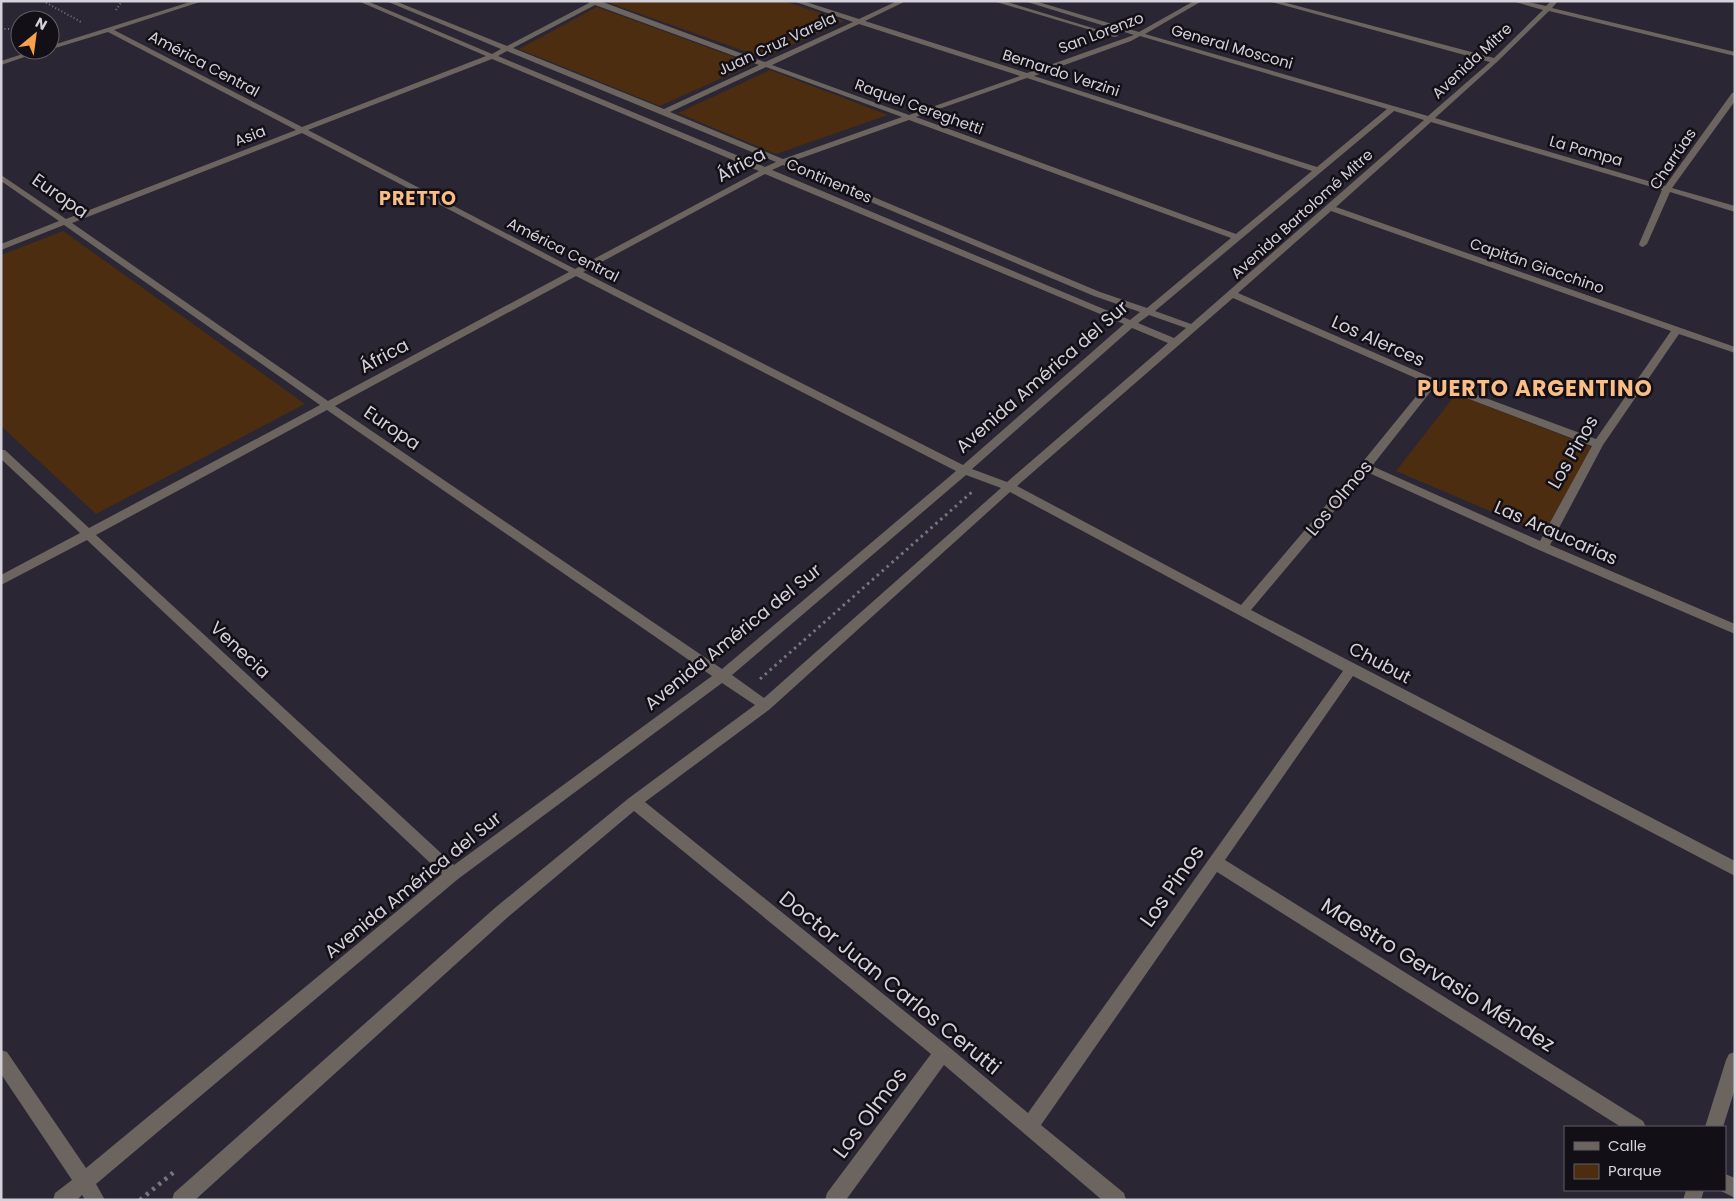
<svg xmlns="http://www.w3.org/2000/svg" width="1736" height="1201" font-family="Poppins,sans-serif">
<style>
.green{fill:#4c2d0f}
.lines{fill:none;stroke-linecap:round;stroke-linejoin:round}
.path-far2{stroke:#787480;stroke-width:2;stroke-dasharray:1 2.5;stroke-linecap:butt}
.path-far1{stroke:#787480;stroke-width:3;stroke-dasharray:2.5 4;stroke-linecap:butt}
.path{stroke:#787480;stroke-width:4.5;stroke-dasharray:3 5;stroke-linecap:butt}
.minor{fill:#6b645f;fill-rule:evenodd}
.labels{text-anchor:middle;stroke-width:5;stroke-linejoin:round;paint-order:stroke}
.far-street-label{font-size:15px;fill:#d4d1da;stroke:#121016}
.street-label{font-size:18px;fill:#d4d1da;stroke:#121016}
.far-district-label{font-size:19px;font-weight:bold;letter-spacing:1px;fill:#fbbd86;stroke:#121016}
.near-street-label{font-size:21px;fill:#d4d1da;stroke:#121016}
.district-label{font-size:22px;font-weight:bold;letter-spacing:1px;fill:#fbbd86;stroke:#121016}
</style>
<rect width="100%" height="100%" fill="#2b2634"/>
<g class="green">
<path d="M 784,1 L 844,21 L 764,58 L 607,2 Z"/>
<path d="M 597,7 L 753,64 L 660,106 L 519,49 Z"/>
<path d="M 770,70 L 888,115 L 776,154 L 678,113 Z"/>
<path d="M 63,231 L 305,404 L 96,514 L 1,426 L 1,255 Z"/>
<path d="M 1456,394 L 1595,448 L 1544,534 L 1396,471 Z"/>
</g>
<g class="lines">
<g class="path-far2">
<path d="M 43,1 L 81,22"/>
<path d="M 116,10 L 122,1"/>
<path d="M 1,29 L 20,29"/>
</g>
<path class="path-far1" d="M 760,679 L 973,491"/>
<path class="path" d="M 140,1200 L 174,1172"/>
<g class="minor">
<path d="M 193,1 L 203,1 L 114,30 L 302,127 L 486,56 L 358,1 L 367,1 L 492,54 L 501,49 L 386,1 L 395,1 L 507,46 L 589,3 L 588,1 L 600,1 L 765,62 L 853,22 L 793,1 L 803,1 L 859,19 L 897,1 L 906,1 L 865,21 L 1027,73 L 1134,35 L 1024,1 L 1035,1 L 1139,32 L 1194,1 L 1202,1 L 1145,34 L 1428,116 L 1490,62 L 1268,1 L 1279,1 L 1494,58 L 1543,10 L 1512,1 L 1524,1 L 1546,6 L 1551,1 L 1558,1 L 1552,8 L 1735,52 L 1735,56 L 1549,11 L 1497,62 L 1435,118 L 1665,186 L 1732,93 L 1735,93 L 1735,101 L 1672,188 L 1735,206 L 1735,212 L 1670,192 L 1647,244 L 1643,247 L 1640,246 L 1639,244 L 1662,190 L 1431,122 L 1336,207 L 1735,347 L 1735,353 L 1679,334 L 1603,445 L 1550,545 L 1735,624 L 1735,634 L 1539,550 L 1367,472 L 1251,610 L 1735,861 L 1735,876 L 1353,676 L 1225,860 L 1643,1121 L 1646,1127 L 1621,1127 L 1217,872 L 1041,1125 L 1124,1193 L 1126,1200 L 1102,1200 L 944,1065 L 846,1200 L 825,1200 L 827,1193 L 931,1054 L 634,811 L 508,917 L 195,1200 L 172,1200 L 174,1193 L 496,907 L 629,798 L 755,705 L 722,683 L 458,879 L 96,1184 L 105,1200 L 85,1200 L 82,1195 L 77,1200 L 53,1200 L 55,1193 L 72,1180 L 1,1074 L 1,1050 L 7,1052 L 86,1168 L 442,874 L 87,540 L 1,585 L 1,575 L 80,533 L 1,459 L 1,450 L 5,450 L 89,528 L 320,405 L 64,225 L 1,250 L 1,244 L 59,221 L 1,181 L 1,175 L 66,219 L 296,130 L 108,32 L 52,49 L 50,50 L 50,46 ZM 595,5 L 759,65 L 664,109 L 513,48 ZM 859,24 L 1020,76 L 909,115 L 772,65 ZM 1140,36 L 1387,109 L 1317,167 L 1034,76 L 1131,41 ZM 507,51 L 776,162 L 765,167 L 498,56 ZM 492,59 L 759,171 L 575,269 L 308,130 ZM 766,67 L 902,117 L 783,159 L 670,112 ZM 1027,78 L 1312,171 L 1236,234 L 916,117 ZM 1394,111 L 1424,120 L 1191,324 L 1155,311 ZM 909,120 L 1231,238 L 1147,308 L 1100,292 L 790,162 ZM 302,133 L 569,272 L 328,401 L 72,223 ZM 783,165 L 1094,296 L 1140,312 L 1130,320 L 772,170 ZM 765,174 L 1124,324 L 963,465 L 583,272 ZM 1331,211 L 1671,331 L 1596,439 L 1437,380 L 1238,293 ZM 576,276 L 956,471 L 722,669 L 335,406 ZM 1233,298 L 1427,383 L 1361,464 L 1241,605 L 1017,486 ZM 1149,315 L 1186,328 L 1174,338 L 1138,323 ZM 1132,328 L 1168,343 L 1007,482 L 972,469 ZM 1435,386 L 1592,446 L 1540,541 L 1372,466 ZM 327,410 L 712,676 L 454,865 L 96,535 ZM 966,475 L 1001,488 L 764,698 L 732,675 ZM 1010,492 L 1343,671 L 1028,1113 L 949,1047 L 645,802 L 770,709 Z"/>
<path d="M 993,1 L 1004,1 L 1119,36 L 1114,37 Z"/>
<path d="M 35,50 L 45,50 L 1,65 L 1,61 Z"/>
<path d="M 1735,1052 L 1735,1089 L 1723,1127 L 1705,1127 L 1726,1060 L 1729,1054 Z"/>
<path d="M 1725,1174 L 1735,1178 L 1735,1198 L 1719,1190 L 1725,1190 Z"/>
<path d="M 1686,1190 L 1704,1190 L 1701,1200 L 1683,1200 Z"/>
</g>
</g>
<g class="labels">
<g class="far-street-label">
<text transform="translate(1101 33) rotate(-21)" y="5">San Lorenzo</text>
<text transform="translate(777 44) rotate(-25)" y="5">Juan Cruz Varela</text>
<text transform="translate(1232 47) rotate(16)" y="5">General Mosconi</text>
<text transform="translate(1472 61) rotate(-43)" y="5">Avenida Mitre</text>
<text transform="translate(204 64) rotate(28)" y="5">América Central</text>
<text transform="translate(1061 73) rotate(18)" y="5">Bernardo Verzini</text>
<text transform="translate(919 107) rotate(20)" y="5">Raquel Cereghetti</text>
<text transform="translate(250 136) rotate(-21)" y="5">Asia</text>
<text transform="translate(1586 151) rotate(16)" y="5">La Pampa</text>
<text transform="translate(1673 159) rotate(-56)" y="5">Charrúas</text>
<text transform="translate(829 181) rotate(23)" y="5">Continentes</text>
<text transform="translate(1302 214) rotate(-42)" y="5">Avenida Bartolomé Mitre</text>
<text transform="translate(563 250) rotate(27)" y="5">América Central</text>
<text transform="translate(1537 266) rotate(19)" y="5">Capitán Giacchino</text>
</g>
<g class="street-label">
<text transform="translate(741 165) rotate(-28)" y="6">África</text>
<text transform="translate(60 196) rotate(35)" y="6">Europa</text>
<text transform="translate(1378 341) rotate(24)" y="6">Los Alerces</text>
<text transform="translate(384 356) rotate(-28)" y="6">África</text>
<text transform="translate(1042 377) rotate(-41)" y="6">Avenida América del Sur</text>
<text transform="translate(392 428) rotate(34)" y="6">Europa</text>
<text transform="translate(1573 452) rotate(-60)" y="6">Los Pinos</text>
<text transform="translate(1339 498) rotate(-50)" y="6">Los Olmos</text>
<text transform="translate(1556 533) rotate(24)" y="6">Las Araucarias</text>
<text transform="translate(733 637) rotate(-39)" y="6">Avenida América del Sur</text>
<text transform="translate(240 650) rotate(43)" y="6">Venecia</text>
<text transform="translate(1380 663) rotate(28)" y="6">Chubut</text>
<text transform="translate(413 885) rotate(-39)" y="6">Avenida América del Sur</text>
</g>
<g class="far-district-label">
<text x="418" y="205">PRETTO</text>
</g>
<g class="near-street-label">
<text transform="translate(1172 886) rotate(-55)" y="7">Los Pinos</text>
<text transform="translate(1438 975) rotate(32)" y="7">Maestro Gervasio Méndez</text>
<text transform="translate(890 983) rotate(39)" y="7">Doctor Juan Carlos Cerutti</text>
<text transform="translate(870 1113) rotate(-53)" y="7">Los Olmos</text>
</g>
<g class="district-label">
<text x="1535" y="396">PUERTO ARGENTINO</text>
</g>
</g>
<rect width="1736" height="1201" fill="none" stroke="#d4d1da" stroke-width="5"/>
<rect x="1564" y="1126" width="162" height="65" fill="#121016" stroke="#605d64"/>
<rect x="1574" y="1142" width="25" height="8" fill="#6b645f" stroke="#605d64"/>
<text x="1608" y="1151" font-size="15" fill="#d4d1da">Calle</text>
<rect x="1574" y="1164" width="25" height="15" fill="#4c2d0f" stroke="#605d64"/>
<text x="1608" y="1176" font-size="15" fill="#d4d1da">Parque</text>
<g transform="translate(35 35) rotate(29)"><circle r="24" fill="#121016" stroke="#605d64"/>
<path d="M0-4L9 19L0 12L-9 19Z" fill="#f8a14a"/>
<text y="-8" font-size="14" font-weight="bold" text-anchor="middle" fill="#d4d1da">N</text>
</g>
</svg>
